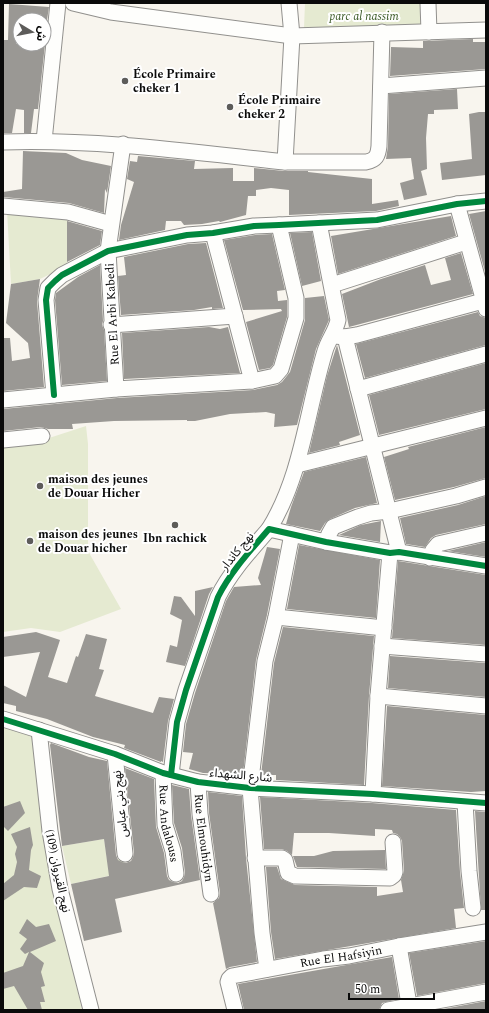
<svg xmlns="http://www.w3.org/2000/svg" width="489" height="1013" font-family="Spectral,'Noto Sans Arabic',serif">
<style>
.green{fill:#e5ead1}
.building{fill:#9a9894}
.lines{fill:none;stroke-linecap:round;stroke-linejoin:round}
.minor-casing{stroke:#91908d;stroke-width:17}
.minor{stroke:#fefefc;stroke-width:15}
.cycleway-casing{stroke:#fff;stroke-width:8}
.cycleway{stroke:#00873e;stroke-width:6}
.poi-dot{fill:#5d5c5a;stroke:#fff;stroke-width:1.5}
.labels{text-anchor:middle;stroke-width:4;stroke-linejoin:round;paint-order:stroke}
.park-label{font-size:12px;font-style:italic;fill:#385824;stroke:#fff}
.poi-label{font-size:12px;font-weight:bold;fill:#0a0a0a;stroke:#fff;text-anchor:start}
.street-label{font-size:12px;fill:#0a0a0a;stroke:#fff}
</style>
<rect width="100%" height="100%" fill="#f8f5ee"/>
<g class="green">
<path d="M 305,3 L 424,3 L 424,29 L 304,28 Z"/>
<path d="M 7,210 L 68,215 L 67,266 L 40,279 L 11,284 Z"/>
<path d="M 86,426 L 88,444 L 88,551 L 121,609 L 60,632 L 31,628 L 3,632 L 3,448 L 46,439 Z"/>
<path d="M 3,724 L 32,732 L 52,880 L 82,1010 L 3,1010 Z"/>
<path d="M 104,839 L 107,860 L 123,858 L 127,872 L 71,884 L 62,846 Z"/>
</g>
<g class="building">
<path d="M 9,4 L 49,7 L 47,20 L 17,20 L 16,44 L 45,44 L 38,109 L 34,109 L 31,133 L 24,133 L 24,110 L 16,109 L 12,133 L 3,133 L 3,40 L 8,40 Z"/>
<path d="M 473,39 L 473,42 L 486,42 L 486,69 L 390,76 L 391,47 L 423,48 L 423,41 Z"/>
<path d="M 457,89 L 458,109 L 434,110 L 434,114 L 428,114 L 426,138 L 427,169 L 421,171 L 427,195 L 404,200 L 400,183 L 414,179 L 411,158 L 386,159 L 388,146 L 389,94 Z"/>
<path d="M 479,112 L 486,112 L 486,175 L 442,180 L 440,163 L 472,159 L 469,114 Z"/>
<path d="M 23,151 L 66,153 L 82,160 L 111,166 L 107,193 L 105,189 L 104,213 L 69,203 L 3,197 L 3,192 L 22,189 Z"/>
<path d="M 138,156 L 195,161 L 194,169 L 233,168 L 233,181 L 254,181 L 254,168 L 284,171 L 308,171 L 308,172 L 372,179 L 372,204 L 398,200 L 399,206 L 376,211 L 289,215 L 289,190 L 271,188 L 256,190 L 256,196 L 248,196 L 246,215 L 220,222 L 219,221 L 202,224 L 184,225 L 181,221 L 166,221 L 165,230 L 119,240 L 121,225 L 134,182 L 127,179 L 130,161 L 137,162 Z"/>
<path d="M 486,211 L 486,275 L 469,214 Z"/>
<path d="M 451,216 L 456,236 L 338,274 L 331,236 Z"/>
<path d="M 67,221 L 102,231 L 100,245 L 67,262 Z"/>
<path d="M 312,232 L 321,281 L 302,286 L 290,233 Z"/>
<path d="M 272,234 L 285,290 L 277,291 L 278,301 L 287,300 L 287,317 L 273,365 L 270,368 L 259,370 L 246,322 L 282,311 L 281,309 L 243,310 L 224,240 L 255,235 Z"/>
<path d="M 206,243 L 223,308 L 212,309 L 212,307 L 194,310 L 121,315 L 118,276 L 126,275 L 124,257 L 188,244 Z"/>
<path d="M 461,253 L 473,294 L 349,327 L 342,294 L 381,279 L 425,265 L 431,285 L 451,280 L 445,258 Z"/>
<path d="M 100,265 L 103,321 L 102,325 L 104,330 L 107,381 L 62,385 L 55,300 L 56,293 L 78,277 Z"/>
<path d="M 40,279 L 37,301 L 44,387 L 3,391 L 3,338 L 10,338 L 12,361 L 30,358 L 28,343 L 6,323 L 11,284 Z"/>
<path d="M 324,296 L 329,320 L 316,349 L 297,425 L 274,427 L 275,414 L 266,412 L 230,414 L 195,421 L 187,421 L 187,420 L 114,421 L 72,424 L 73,429 L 48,429 L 41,427 L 3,431 L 3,409 L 117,398 L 253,390 L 277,385 L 282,382 L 290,372 L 305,320 L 305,298 Z"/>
<path d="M 478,312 L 480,316 L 486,318 L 486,345 L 365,378 L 356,344 Z"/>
<path d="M 209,327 L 220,329 L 228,327 L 240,373 L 124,379 L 122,333 Z"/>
<path d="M 337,345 L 360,435 L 339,442 L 340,445 L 309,453 L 327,376 Z"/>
<path d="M 486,363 L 486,409 L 379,435 L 369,395 Z"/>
<path d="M 486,427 L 486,478 L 454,487 L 395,500 L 384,457 L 409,449 L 408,447 Z"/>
<path d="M 366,457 L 377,503 L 355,508 L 330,519 L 325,523 L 320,531 L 286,524 L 291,507 L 304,472 Z"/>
<path d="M 486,496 L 486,524 L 436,535 L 431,538 L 425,547 L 406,544 L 400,518 L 458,505 Z"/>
<path d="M 381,521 L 380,542 L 339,535 L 361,525 Z"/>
<path d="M 486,542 L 486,557 L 448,551 Z"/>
<path d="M 299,545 L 380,560 L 376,618 L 287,609 Z"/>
<path d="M 267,547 L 280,549 L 267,615 L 256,660 L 243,774 L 203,773 L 189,769 L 193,753 L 183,752 L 186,724 L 195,693 L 226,601 L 234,587 L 261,585 L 258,578 Z"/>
<path d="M 398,561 L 486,575 L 486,645 L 392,638 Z"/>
<path d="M 213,587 L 209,594 L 185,666 L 166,662 L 170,645 L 177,647 L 182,620 L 170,614 L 174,596 L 181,597 L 195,616 L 195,591 Z"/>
<path d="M 283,627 L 374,636 L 369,696 L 364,785 L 276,780 L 276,775 L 261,775 L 274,663 Z"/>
<path d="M 36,632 L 60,640 L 48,677 L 67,683 L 76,656 L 78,657 L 86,634 L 107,639 L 99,669 L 104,670 L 95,696 L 153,713 L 159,697 L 174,699 L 168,721 L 163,762 L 161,761 L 161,762 L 124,748 L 125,745 L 93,737 L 47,719 L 16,711 L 16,706 L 3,703 L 3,685 L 26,697 L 40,652 L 3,657 L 3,637 Z"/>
<path d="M 390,656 L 486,663 L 486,697 L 388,688 Z"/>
<path d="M 387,706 L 486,715 L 486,791 L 471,792 L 382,786 Z"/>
<path d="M 51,743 L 89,757 L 107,761 L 116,855 L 118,860 L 122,862 L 126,863 L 131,861 L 133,857 L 134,853 L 125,768 L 154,779 L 156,827 L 164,853 L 167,876 L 169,880 L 173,882 L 178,883 L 182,881 L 184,877 L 185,873 L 182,848 L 174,823 L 172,785 L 189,789 L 191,815 L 200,880 L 115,899 L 122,932 L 84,941 L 71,884 L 109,876 L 104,839 L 62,846 L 50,745 Z"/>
<path d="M 208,792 L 242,796 L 246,858 L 257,962 L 230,967 L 226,969 L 213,903 L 219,898 L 220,893 L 209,813 Z"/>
<path d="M 260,797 L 372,803 L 456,810 L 460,872 L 464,908 L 454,909 L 456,928 L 275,959 L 271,932 L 266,867 L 277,867 L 281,879 L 295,885 L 377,887 L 377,896 L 403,892 L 401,880 L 404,871 L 402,841 L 400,837 L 397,834 L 393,833 L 392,830 L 375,829 L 375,836 L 329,833 L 294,833 L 292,855 L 287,851 L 282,849 L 264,849 Z"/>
<path d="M 20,801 L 25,813 L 8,831 L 3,826 L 3,807 Z"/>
<path d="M 475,811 L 486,812 L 486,910 L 481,910 Z"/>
<path d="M 30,827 L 33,845 L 31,850 L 29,870 L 41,876 L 37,888 L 24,887 L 3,901 L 3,884 L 14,875 L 17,862 L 15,854 L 17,847 L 11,834 Z"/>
<path d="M 385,850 L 386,869 L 297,867 L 293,856 L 314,856 L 333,851 Z"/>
<path d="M 27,919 L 36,927 L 49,924 L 56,941 L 30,952 L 44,963 L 41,972 L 45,986 L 41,987 L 45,1002 L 40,1002 L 42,1010 L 28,1010 L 14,986 L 3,989 L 3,973 L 23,966 L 29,952 L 25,954 L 20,949 L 27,939 L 19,933 Z"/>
<path d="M 486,941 L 486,983 L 417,996 L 409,953 Z"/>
<path d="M 392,957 L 399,999 L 382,1003 L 379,1010 L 244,1010 L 238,984 Z"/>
<path d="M 486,1001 L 486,1010 L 438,1010 Z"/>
</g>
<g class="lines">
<g class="minor-casing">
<g id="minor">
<path d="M 73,3 L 111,12 L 292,36 L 486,30"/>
<path d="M 428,3 L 429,32"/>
<path d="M 381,86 L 486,78"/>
<path d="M 44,141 L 58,3"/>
<path d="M 3,142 C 98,139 191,152 285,162 L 292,36 L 289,3"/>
<path d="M 285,162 L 366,162 C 376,160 378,156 379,146 L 382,32"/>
<path d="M 457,204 L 486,309"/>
<path d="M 3,206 L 68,212 L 111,224"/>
<path d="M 213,233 L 252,381"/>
<path d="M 332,285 L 466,242"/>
<path d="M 111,325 L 235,316"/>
<path d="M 335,336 L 345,337 L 357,335 L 483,301"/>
<path d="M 345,337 L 399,552"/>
<path d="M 116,389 L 108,251 L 123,144"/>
<path d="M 358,389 L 486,354"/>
<path d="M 54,395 L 46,300 L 48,288 L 55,281 L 62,275 L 108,251 L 187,235 L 213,233 L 254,226 L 279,225 L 377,220 L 457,204 L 486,201"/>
<path d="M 3,400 L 116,389 L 252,381 L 275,376 L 281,369 L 296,318 L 296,298 L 279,225"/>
<path d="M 3,440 L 42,436"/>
<path d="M 297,465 L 486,418"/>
<path d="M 269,529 C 302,476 307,410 325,351 C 328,340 336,331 338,320 L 319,223"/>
<path d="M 326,542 L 329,534 L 333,527 L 358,517 L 371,513 L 389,511 L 456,496 L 486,487"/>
<path d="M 430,558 L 433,550 L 438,544 L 486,533"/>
<path d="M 276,617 L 384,628"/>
<path d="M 382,646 L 486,654"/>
<path d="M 378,696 L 486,706"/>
<path d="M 3,719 L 115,754 L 163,773 L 198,782 L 250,788 L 373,794 L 486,803"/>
<path d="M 39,730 L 50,831 L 60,889 L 91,1010"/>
<path d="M 115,754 L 125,854"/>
<path id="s1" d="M 163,773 L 165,825 L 173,851 L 176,874"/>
<path d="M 171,775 L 177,722 L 186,690 L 218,597 C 231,571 251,550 269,529 L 326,542 L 390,553 L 399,552 L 486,566"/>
<path id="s2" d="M 198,782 L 200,814 L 211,894"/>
<path d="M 373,794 L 378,696 L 390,553"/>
<path d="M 465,802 L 469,871 L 473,908"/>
<path d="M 255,858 L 282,858 L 285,860 L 288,873 L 295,876 L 390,878 L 394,875 L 395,872 L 393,842"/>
<path d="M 399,946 L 410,1010"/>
<path d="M 267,969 L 262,933 L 250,788 L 265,661 L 276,617 L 292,534"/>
<path id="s3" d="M 235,1010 L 228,982 L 229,979 L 232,976 L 323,959 L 349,956 L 399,946 L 486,932"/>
<path d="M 388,1010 L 486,992"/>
</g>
</g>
<use href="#minor" class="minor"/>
<g class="cycleway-casing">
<g id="cycleway">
<path d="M 54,395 L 46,300 L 48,288 L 55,281 L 62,275 L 108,251 L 187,235 L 213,233 L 254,226 L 279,225 L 377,220 L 457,204 L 486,201"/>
<path d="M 3,719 L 115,754 L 163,773 L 198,782 L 250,788 L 373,794 L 486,803"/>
<path d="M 171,775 L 177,722 L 186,690 L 218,597 C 231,571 251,550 269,529 L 326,542 L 390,553 L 399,552 L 486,566"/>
</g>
</g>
<use href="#cycleway" class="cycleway"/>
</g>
<g class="poi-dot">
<circle cx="125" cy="81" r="4"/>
<circle cx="230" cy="107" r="4"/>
<circle cx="40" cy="486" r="4"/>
<circle cx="175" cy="525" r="4"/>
<circle cx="30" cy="541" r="4"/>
</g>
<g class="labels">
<g class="park-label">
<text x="364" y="20">parc al nassim</text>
</g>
<g class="poi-label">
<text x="133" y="78">École Primaire<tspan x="133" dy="14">cheker 1</tspan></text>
<text x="238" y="104">École Primaire<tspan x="238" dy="14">cheker 2</tspan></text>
<text x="48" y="483">maison des jeunes<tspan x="48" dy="14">de Douar Hicher</tspan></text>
<text x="38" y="538">maison des jeunes<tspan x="38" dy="14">de Douar hicher</tspan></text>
<text x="175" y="542" text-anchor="middle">Ibn rachick</text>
</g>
<g class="street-label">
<text transform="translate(112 314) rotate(-93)" y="4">Rue El Arbi Kabedi</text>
<text transform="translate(237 551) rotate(-51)" y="4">نهج كاندار</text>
<text transform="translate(241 775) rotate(5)" y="4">شارع الشهداء</text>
<text transform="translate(120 804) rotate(-96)" y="4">نهج بني عباس</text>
<text dy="4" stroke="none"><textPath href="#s1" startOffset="51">Rue Andalouss</textPath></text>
<text dy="4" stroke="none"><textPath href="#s2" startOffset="56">Rue Elmouhidyn</textPath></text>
<text transform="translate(58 871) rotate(78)" y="4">نهج القيروان (109)</text>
<text dy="4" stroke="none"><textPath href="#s3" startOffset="147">Rue El Hafsiyin</textPath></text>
</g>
</g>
<rect width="489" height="1013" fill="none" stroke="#0a0a0a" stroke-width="8"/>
<g transform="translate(32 32) rotate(100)"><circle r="19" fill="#ffffff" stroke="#9d9d9d"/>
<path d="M0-3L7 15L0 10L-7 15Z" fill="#5d5c5a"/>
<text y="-6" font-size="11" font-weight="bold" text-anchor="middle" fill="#0a0a0a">ش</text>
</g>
<path d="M349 993v6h85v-6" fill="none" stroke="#0a0a0a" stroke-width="2"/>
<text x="355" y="993" font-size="12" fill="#0a0a0a" stroke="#ffffff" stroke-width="3" paint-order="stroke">50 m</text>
</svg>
